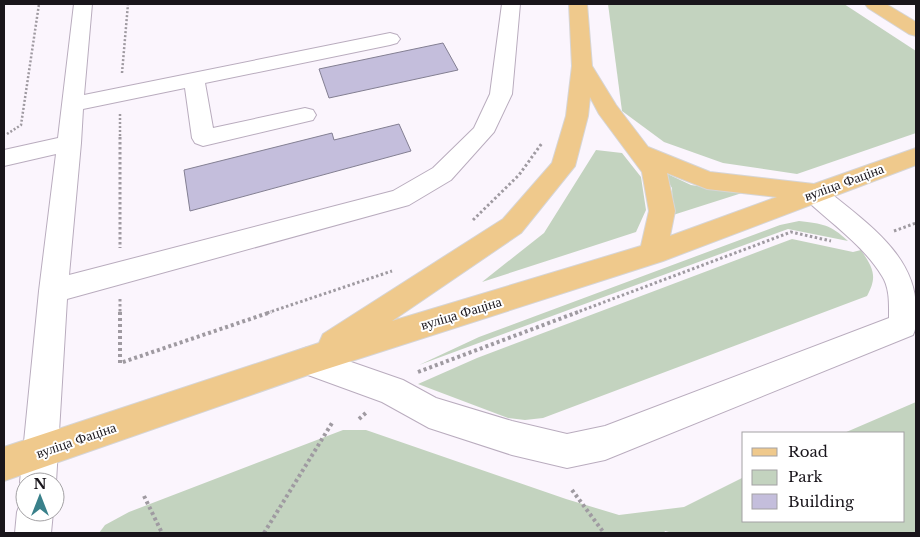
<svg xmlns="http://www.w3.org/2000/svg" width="920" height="537" font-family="'Libre Baskerville',serif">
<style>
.green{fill:#c3d3bf}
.building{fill:#c4bedc;stroke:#837f92}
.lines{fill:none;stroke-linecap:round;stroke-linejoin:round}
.minor-casing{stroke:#b9acbe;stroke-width:2}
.major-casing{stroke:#d6d5d6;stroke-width:2}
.path-far2{stroke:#9f9aa1;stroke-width:2.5;stroke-dasharray:2 2;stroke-linecap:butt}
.path-far1{stroke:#9f9aa1;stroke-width:3;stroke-dasharray:2.5 2.5;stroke-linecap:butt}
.path{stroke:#9f9aa1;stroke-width:4;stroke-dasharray:3 3;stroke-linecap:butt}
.minor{fill:#fff;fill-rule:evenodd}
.major{fill:#efc98c;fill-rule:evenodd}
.labels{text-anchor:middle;stroke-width:4;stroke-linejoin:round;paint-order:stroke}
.street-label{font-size:14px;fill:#19151b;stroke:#fff}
</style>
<rect width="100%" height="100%" fill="#fbf5fd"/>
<g class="green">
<path d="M 608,4 L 844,4 L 916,51 L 916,133 L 797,174 L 723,163 L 664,142 L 622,111 Z"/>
<path d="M 596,150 L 622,153 L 641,177 L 646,210 L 636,232 L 482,282 L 544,233 Z"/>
<path d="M 661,171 L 691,185 L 742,193 L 673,215 L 672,188 Z"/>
<path d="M 799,221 C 823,224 830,224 848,241 L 788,229 L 419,365 L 479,337 L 780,225 Z"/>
<path d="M 792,239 L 853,252 L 861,250 C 873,268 878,276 867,296 L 543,418 L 525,420 L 508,418 L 418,384 L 477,358 Z"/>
<path d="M 916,402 L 916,533 L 673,533 L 665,531 L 664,533 L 99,533 L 105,525 L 129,512 L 343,430 L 366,430 L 566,499 L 619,515 L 684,507 L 744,477 L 744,521 L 904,521 L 904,433 L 844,433 Z"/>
</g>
<g class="building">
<path d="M 443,43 L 458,70 L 329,98 L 319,69 Z"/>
<path d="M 399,124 L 411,151 L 190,211 L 184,170 L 332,133 L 334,140 Z"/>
</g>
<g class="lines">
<g class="minor-casing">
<g id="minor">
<path d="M 74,4 L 92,4 L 84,95 L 390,33 L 397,35 L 400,39 L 397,43 L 390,45 L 205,83 L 213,128 L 305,108 L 313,110 L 316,115 L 313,120 L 203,146 L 195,143 L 192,138 L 185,88 L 83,109 L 81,143 L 69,275 L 393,191 L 433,168 L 474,128 L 490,94 L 502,4 L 520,4 L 512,94 L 494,132 L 451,180 L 409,205 L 67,299 L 56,482 L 25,482 L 25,493 L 20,482 L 39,291 L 56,154 L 4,166 L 4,150 L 58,138 Z"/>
<path d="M 814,184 L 823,187 C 861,219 916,253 916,309 C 916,318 917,327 913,335 L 605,460 L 567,468 L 512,455 L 429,428 L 382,402 L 297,371 L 293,361 L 297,351 L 308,347 L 403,380 L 436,398 L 512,421 L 567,434 L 605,426 L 889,318 C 889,305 890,288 882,276 C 864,246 831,223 805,199 L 802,193 L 805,187 Z"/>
<path d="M 25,498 L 25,512 L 53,512 L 51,533 L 15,533 L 17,512 L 22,499 Z"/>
</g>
</g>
<g class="major-casing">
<g id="major">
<path d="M 569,4 L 587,4 L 592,66 L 616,105 L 648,147 L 710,172 L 814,184 L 916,148 L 916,165 L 663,261 L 308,375 L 4,481 L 4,447 L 319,343 L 323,334 L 503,219 L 552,163 L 566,116 L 572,66 ZM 590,97 L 599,114 L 642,172 L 649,211 L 641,246 L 392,321 L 521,233 L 575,166 L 588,116 ZM 667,173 L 707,189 L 777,197 L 670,236 L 675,211 Z"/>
<path d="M 865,4 L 886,4 L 916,22 L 916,36 L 909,34 L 868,8 Z"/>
</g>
</g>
<g class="path-far2">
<path d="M 122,73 L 128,4"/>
<path d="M 120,114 L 120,138"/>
<path d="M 7,134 L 21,125 L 39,4"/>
</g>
<g class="path-far1">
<path d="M 120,137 L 120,248"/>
<path d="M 473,220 L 519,175 L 542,143"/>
<path d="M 894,231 L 916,223"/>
<path d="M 120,299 L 120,313"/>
<path d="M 267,313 L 392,271"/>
<path d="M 575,313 L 791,232 L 831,241"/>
</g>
<g class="path">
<path d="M 120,312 L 120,363 L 271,312"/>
<path d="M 418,372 L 578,312"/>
<path d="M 359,419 L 368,411"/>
<path d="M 572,490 L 604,533"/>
<path d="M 144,496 L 162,533"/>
<path d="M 264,533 L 332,423"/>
</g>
<use href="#minor" class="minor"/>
<use href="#major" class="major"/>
</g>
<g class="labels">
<g class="street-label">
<text transform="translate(844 182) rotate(-20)" y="5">вуліца Фаціна</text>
<text transform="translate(461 313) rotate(-17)" y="5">вуліца Фаціна</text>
<text transform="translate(76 440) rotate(-19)" y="5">вуліца Фаціна</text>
</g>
</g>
<rect width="920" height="537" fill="none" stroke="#19151b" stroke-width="10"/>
<rect x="742" y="432" width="162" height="90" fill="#ffffff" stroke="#a3a1a4"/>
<rect x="752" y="448" width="25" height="8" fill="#efc98c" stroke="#a3a1a4"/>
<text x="788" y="457" font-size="15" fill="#19151b">Road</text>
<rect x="752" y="470" width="25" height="15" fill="#c3d3bf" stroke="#a3a1a4"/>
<text x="788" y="482" font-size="15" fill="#19151b">Park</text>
<rect x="752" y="494" width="25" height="15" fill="#c4bedc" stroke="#a3a1a4"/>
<text x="788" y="507" font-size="15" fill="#19151b">Building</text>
<g transform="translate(40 497)"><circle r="24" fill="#ffffff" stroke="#a3a1a4"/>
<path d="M0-4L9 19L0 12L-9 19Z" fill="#39808a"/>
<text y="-8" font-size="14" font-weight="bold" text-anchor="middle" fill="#19151b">N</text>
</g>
</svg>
